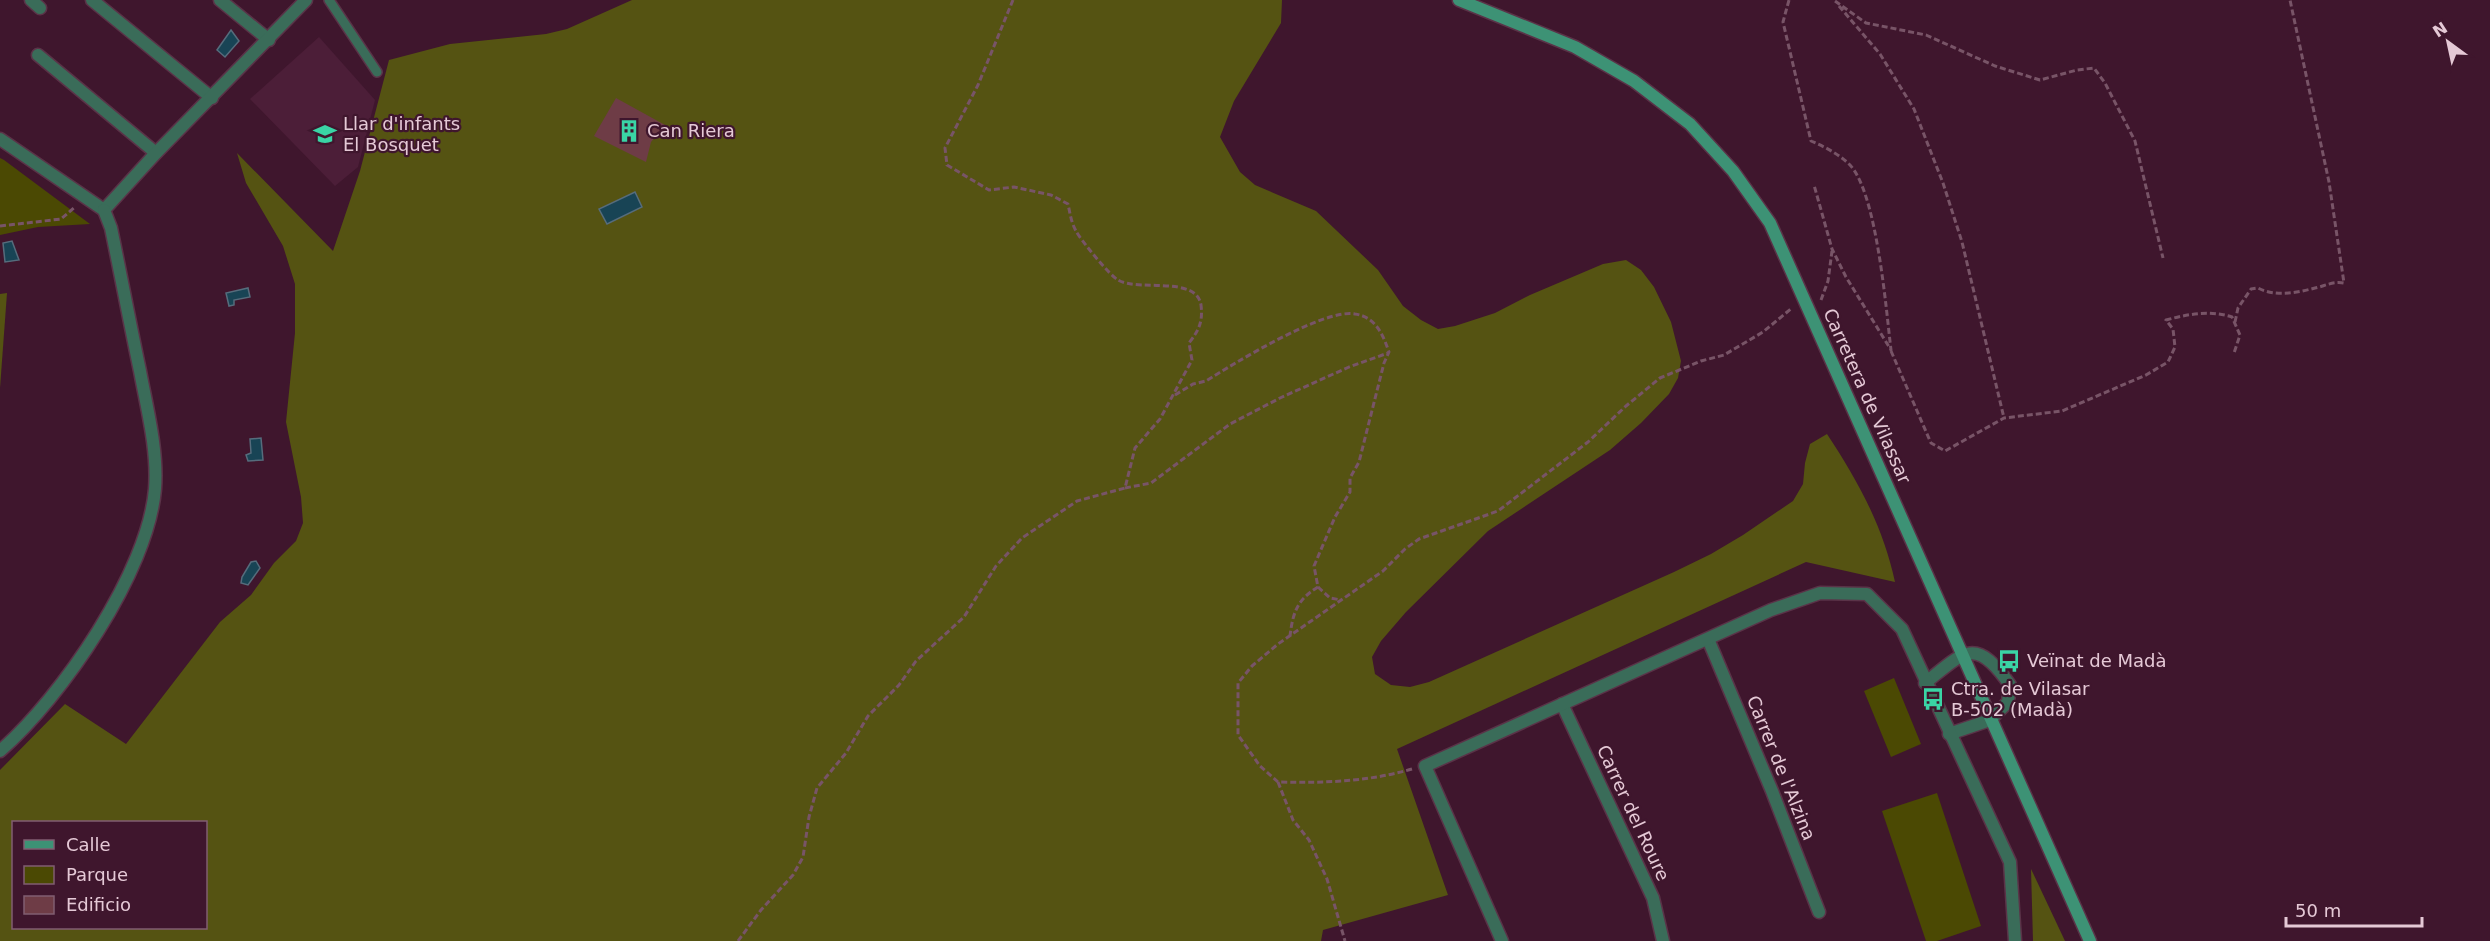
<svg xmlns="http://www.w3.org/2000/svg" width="2490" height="941" font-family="'DejaVu Sans',sans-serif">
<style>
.built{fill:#4c1e38}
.green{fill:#4b4903}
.forest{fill:#555312;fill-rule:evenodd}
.water{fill:#184455;stroke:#566c7c;stroke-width:1.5}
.building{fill:#6e3c46}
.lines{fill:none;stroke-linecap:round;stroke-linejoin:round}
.lane-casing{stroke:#5a3348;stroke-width:12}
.street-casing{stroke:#5a3348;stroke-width:15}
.secondary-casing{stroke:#5a3348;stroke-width:15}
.path{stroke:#785467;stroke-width:3;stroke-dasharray:6 3;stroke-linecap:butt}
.lane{stroke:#3a6c59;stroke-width:9}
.street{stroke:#3a6c59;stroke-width:12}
.secondary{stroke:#3d9275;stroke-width:12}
.labels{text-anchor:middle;stroke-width:4.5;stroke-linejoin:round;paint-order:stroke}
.poi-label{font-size:18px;fill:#e5c9d6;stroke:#3f162d;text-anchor:start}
.street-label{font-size:18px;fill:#e5c9d6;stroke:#3f162d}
</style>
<rect width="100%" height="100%" fill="#3f162d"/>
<path class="built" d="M 319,37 L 375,100 L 358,167 L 335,186 L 250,99 Z"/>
<g class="green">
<path d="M 0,158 L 4,160 L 90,224 L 38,227 L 0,235 Z"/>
<path d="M 1894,678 L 1921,744 L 1891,757 L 1864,691 Z"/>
<path d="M 1937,793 L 1981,926 L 1937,941 L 1926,941 L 1882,811 Z"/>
</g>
<g class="forest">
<path d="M 632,0 L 1282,0 L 1281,23 L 1234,101 L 1220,137 L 1240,172 L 1255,185 L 1316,211 L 1378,270 L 1403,306 L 1421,320 L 1438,329 L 1455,326 L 1495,313 L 1530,295 L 1603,264 L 1626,260 L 1641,270 L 1654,287 L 1671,322 L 1681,361 L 1678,378 L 1669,394 L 1641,423 L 1610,450 L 1488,531 L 1406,612 L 1381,641 L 1372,657 L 1375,674 L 1391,685 L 1410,687 L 1429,682 L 1674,572 L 1711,554 L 1743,535 L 1793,501 L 1803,484 L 1805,463 L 1810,444 L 1827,434 C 1858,481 1883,526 1895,582 L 1806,562 L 1397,749 L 1448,895 L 1323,930 L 1321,941 L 0,941 L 0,770 L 65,704 L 126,744 L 220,622 L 251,595 L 274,563 L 296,541 L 303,523 L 301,497 L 286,422 L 295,333 L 295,284 L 283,246 L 246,183 L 237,153 L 333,251 L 360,171 L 389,60 L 450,44 L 546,34 L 567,29 ZM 14,822 L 206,822 L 206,928 L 14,928 Z"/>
<path d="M 7,293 L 0,388 L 0,294 Z"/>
<path d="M 2031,869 L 2065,941 L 2033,941 Z"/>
</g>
<g class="water">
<path d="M 231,30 L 239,41 L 225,57 L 217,50 Z"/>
<path d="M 635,192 L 642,207 L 607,224 L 599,209 Z"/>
<path d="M 12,241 L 19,260 L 5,262 L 3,243 Z"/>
<path d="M 248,288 L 250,297 L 234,300 L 234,305 L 229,306 L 226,293 Z"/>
<path d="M 261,438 L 263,460 L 248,461 L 246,455 L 251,453 L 250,439 Z"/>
<path d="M 256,561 L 260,568 L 248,585 L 241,583 L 242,577 L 251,562 Z"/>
</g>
<path class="building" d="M 616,98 L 665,125 L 651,142 L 646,162 L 594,136 Z"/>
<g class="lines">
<g class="lane-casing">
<path id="lane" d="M 329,0 L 377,72"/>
</g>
<g class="street-casing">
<g id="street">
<path d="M 31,0 L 40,8"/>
<path d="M 92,0 L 212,98"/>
<path d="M 220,0 L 269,40"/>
<path d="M 38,55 L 156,153"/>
<path d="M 0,139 L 104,210"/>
<path d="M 104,210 L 156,153 L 306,0"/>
<path d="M 1708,639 L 1772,791 L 1819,912"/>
<path d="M 1925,683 C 1964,652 1975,635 2010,685 L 2008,702 L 1990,720 L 1949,734"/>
<path d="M 1562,704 L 1653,898 L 1663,941"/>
<path d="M 0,751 C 62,697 148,572 155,489 C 158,450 147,409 140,371 C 130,324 121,276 111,228 L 104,210"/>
<path d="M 1502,941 L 1425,766 L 1771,610 L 1820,593 L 1867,594 L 1902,629 L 2010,862 L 2015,941"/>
</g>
</g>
<g class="secondary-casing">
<path id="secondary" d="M 1459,0 L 1575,47 L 1634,81 L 1690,124 L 1733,171 L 1770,223 L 2090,941"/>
</g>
<g class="path">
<path d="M 1789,0 L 1783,22 L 1811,141 C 1825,147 1839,154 1850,165 C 1877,194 1886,309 1891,350 L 1846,277 L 1832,249 L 1814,185"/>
<path d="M 1835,1 L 1866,23 L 1926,35 L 1995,66 L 2040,80 L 2077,70 L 2094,68 L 2105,83 L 2135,141 L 2163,258"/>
<path d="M 1839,6 L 1880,54 L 1914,109 L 1943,183 L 1962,242 L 2004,418"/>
<path d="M 0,226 L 61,219 L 75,207"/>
<path d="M 1821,300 L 1828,281 L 1832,251"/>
<path d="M 2235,322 L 2238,308 L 2251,289 L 2258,288 C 2275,297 2296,293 2315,288 C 2325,286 2333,281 2344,283 L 2329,182 L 2290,0"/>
<path d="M 1891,351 L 1931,443 L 1945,451 L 2004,418 L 2062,411 L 2146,375 L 2168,362 L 2175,347 L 2173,329 L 2166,320 C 2188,314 2210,310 2232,317 L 2240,335 L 2234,353"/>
<path d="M 1175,395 L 1193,384 L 1206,381 C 1235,363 1324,308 1355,314 C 1376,317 1383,335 1389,352 L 1384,363 L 1359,462 L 1350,478 L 1350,492 L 1335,517 L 1314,566 L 1318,587 C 1297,600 1293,612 1290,636"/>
<path d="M 1125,488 L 1151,483 L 1230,424 L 1280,398 L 1349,367 L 1388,353"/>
<path d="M 1318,587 L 1330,598 L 1341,600"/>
<path d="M 1412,769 C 1367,782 1324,783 1278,782 L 1260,766 L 1238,735 L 1238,683 L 1252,666 L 1278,644 L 1383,571 L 1405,549 L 1419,539 L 1498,511 L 1588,442 L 1626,406 L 1660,378 L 1701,361 L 1724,355 L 1763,332 L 1792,308"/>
<path d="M 1278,782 L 1293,820 L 1309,840 L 1327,879 L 1345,941"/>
<path d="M 738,941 L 761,910 L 793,875 L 803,857 L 809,817 L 817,788 L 846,753 L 868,716 L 899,685 L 916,661 L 964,617 L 996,566 L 1022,538 L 1077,501 L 1125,488 L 1135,448 L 1160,419 L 1192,360 L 1189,343 C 1199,330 1203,322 1201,305 C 1196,275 1138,292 1118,280 C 1110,276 1080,239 1076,231 C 1071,222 1070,213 1068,204 L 1051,195 L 1014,187 L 989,190 L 947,165 L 945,148 L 978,85 L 1013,0"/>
</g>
<use href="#lane" class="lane"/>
<use href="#street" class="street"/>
<use href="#secondary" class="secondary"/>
</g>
<defs>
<g id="building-bare" transform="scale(1.8)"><path d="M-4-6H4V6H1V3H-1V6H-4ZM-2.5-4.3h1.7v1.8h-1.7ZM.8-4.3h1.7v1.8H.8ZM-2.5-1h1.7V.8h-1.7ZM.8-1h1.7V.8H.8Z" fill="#3ad4a5" stroke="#3f162d" stroke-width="2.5" paint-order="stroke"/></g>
<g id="school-bare" transform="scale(1.8)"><path d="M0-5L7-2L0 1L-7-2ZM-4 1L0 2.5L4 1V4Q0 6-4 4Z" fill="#3ad4a5" stroke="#3f162d" stroke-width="2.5" paint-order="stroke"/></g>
<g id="bus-bare" transform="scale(1.8)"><path d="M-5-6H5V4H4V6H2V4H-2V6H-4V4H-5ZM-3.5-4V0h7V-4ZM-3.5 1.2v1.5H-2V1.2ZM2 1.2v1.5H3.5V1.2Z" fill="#3ad4a5" stroke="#3f162d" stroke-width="2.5" paint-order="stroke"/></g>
</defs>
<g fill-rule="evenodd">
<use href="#building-bare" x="629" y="131"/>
<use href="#school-bare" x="325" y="134"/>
<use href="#bus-bare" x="2009" y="661"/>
<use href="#bus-bare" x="1933" y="699"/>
</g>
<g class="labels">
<g class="poi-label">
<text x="343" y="130">Llar d'infants<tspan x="343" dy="21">El Bosquet</tspan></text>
<text x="647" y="137">Can Riera</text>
<text x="2027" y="667">Veïnat de Madà</text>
<text x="1951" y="695">Ctra. de Vilasar<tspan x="1951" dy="21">B-502 (Madà)</tspan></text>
</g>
<g class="street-label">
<text transform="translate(1867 396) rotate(66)" y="6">Carretera de Vilassar</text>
<text transform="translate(1781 768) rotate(68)" y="6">Carrer de l'Alzina</text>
<text transform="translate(1633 813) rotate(65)" y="6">Carrer del Roure</text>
</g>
</g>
<rect x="12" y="821" width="195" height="108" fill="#3f162d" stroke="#815e71" stroke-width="1.5"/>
<rect x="24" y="840" width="30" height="9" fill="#3d9275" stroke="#815e71" stroke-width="1.5"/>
<text x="66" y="851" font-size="18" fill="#e5c9d6">Calle</text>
<rect x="24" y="866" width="30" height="18" fill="#4b4903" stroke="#815e71" stroke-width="1.5"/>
<text x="66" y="881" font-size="18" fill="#e5c9d6">Parque</text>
<rect x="24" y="896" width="30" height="18" fill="#6e3c46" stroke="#815e71" stroke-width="1.5"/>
<text x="66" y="911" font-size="18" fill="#e5c9d6">Edificio</text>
<g transform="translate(2448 42) rotate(327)" stroke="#3f162d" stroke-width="4.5" paint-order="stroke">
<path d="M0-4.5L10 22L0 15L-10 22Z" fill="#e5c9d6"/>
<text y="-9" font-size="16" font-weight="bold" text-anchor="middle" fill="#e5c9d6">N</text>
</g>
<path d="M2286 917v9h136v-9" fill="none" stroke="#e5c9d6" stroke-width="3"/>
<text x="2295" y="917" font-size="18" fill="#e5c9d6" stroke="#3f162d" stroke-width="4.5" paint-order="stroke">50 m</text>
</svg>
